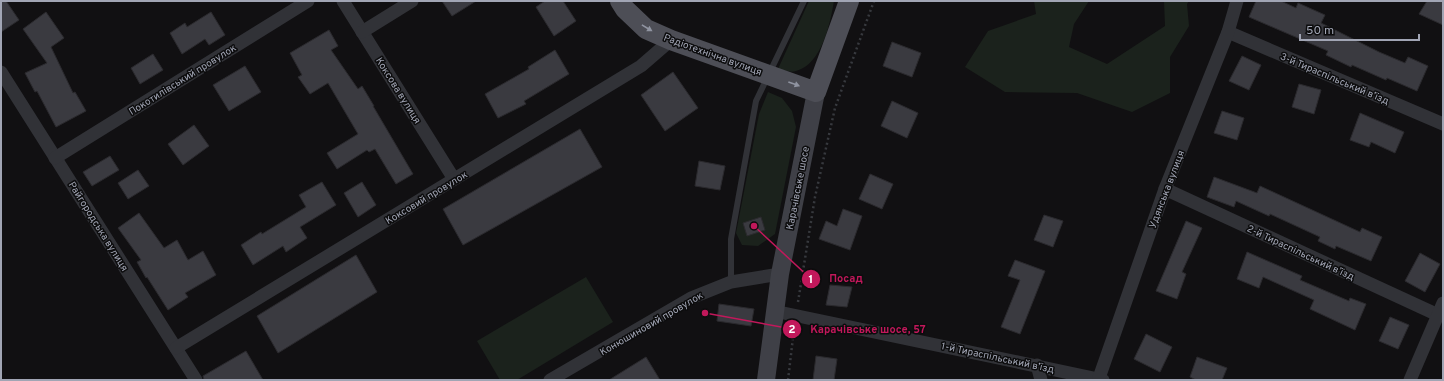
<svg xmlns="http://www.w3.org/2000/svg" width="1444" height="381" font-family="Overpass,sans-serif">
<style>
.green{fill:#1b221c}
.building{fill:#3a3a40;stroke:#2b2a2e}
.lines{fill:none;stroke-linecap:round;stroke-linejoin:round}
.path{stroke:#37393e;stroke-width:2.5;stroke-dasharray:2 3;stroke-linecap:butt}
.lane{stroke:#313237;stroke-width:6}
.street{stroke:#313237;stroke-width:13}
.secondary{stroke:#3f4047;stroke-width:18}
.primary{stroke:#4d4e56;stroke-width:20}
.oneway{fill:#9094a1}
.labels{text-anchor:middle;stroke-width:3;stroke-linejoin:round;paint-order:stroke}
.street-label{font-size:10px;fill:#a1a5b4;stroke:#0c0c0d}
.leader{fill:none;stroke:#c2185b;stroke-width:1.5}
.callout-dot{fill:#c2185b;stroke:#0c0c0d;stroke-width:1.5}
.mark-label{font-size:12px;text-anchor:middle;font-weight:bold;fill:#fff}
.callout-label{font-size:11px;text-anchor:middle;font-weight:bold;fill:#c2185b;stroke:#0c0c0d;stroke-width:3;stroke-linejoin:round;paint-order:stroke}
</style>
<rect width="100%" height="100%" fill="#111012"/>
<g class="green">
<path d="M 809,1 L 834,1 C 830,24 822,64 796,71 C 791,73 783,70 778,69 Z"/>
<path d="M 1034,1 L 1089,1 L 1074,24 L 1069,47 L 1107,64 L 1165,26 L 1164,1 L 1189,1 L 1187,4 L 1189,26 L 1170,57 L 1170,93 L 1132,112 L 1077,93 L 1005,92 L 965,67 L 988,31 L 1036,14 Z"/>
<path d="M 768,92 L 782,98 L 792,111 L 796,127 L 775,234 L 758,246 L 742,245 L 736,233 L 759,114 Z"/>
<path d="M 586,277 L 613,322 L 517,380 L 500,380 L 477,341 Z"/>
</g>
<g class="building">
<path d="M 1,1 L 6,1 L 19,20 L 1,32 Z"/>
<path d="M 442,1 L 476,1 L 452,16 Z"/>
<path d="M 545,1 L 563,1 L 576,21 L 554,36 L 536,7 Z"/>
<path d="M 1256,1 L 1281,1 L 1296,8 L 1298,3 L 1325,15 L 1321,23 L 1379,52 L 1405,63 L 1408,57 L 1428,66 L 1417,91 L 1387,78 L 1386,80 L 1352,65 L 1351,67 L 1326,55 L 1328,51 L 1249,17 Z"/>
<path d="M 1427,1 L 1443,1 L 1443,25 L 1419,14 Z"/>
<path d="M 46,12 L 64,38 L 51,47 L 73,93 L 75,92 L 86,111 L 56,127 L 37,91 L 35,92 L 25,73 L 47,63 L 23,29 Z"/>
<path d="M 211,12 L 225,35 L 209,45 L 205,39 L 182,54 L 170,33 L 185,23 L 187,27 Z"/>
<path d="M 329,30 L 338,46 L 331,50 L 358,89 L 362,86 L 374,106 L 373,106 L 413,174 L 396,184 L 375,149 L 369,152 L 367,150 L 337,169 L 327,153 L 358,134 L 328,83 L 310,94 L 298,77 L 302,75 L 290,53 Z"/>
<path d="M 892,42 L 921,53 L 912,77 L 883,66 Z"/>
<path d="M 555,50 L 569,74 L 524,101 L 526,104 L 498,118 L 485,94 L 529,69 L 528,67 Z"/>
<path d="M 153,54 L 163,70 L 140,84 L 131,68 Z"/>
<path d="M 1242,56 L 1261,65 L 1249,90 L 1229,81 Z"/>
<path d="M 245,66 L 261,92 L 229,111 L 213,85 Z"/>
<path d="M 673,72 L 698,108 L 665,131 L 641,95 Z"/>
<path d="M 1299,84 L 1321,90 L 1314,114 L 1292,107 Z"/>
<path d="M 892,101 L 918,113 L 907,138 L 881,126 Z"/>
<path d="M 1222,111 L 1244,118 L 1237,140 L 1214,133 Z"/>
<path d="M 1360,113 L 1404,132 L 1395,153 L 1371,142 L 1369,147 L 1350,140 Z"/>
<path d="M 194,125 L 209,146 L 183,165 L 168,144 Z"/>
<path d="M 580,129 L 602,167 L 463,245 L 443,209 Z"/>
<path d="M 110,156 L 119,170 L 92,186 L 83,172 Z"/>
<path d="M 699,161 L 725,166 L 720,190 L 695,186 Z"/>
<path d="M 138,170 L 149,186 L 128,199 L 118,183 Z"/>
<path d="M 870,174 L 893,184 L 882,209 L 859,199 Z"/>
<path d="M 1214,177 L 1257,193 L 1260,186 L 1360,232 L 1362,228 L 1382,237 L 1371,261 L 1336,246 L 1335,249 L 1318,241 L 1320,237 L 1270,214 L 1269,216 L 1236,201 L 1234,207 L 1207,197 Z"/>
<path d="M 322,182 L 336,205 L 300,227 L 307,238 L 286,252 L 283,246 L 253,265 L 241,245 L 261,232 L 262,234 L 306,207 L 299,195 Z"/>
<path d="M 362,182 L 376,205 L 358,217 L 344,193 Z"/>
<path d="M 843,209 L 862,216 L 850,250 L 819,239 L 826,221 L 837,226 Z"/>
<path d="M 139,213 L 164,248 L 177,240 L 188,260 L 203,251 L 216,275 L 185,293 L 188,297 L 168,310 L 147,277 L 146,278 L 137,262 L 141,260 L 118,228 Z"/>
<path d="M 1044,215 L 1063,221 L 1053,247 L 1034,240 Z"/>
<path d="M 761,217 L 765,230 L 747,236 L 743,223 Z"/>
<path d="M 1186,221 L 1202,228 L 1182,272 L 1186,274 L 1177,299 L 1156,291 Z"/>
<path d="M 1247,252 L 1302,276 L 1300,280 L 1349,301 L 1350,298 L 1366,304 L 1355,330 L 1310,309 L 1314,300 L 1263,277 L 1259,288 L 1237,279 Z"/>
<path d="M 1420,253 L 1440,264 L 1425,292 L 1405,281 Z"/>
<path d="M 356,255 L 377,292 L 278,353 L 257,316 Z"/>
<path d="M 1015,260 L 1045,271 L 1020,334 L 1001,327 L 1020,280 L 1008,276 Z"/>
<path d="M 830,285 L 852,287 L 847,307 L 826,305 Z"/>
<path d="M 719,304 L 754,309 L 751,326 L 717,321 Z"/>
<path d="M 1390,317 L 1409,325 L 1398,349 L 1379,341 Z"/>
<path d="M 1146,334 L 1172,347 L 1160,372 L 1134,359 Z"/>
<path d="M 246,351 L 263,380 L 204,380 L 203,376 Z"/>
<path d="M 816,356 L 837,359 L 834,380 L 813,380 Z"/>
<path d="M 646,357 L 660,380 L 609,380 Z"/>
<path d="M 1197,357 L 1227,368 L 1222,380 L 1196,380 L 1190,377 Z"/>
</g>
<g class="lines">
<g class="path">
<path d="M 798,302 L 815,197 L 835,108 L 874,1"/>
<path d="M 788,380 L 794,329"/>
</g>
<path class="lane" d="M 731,282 L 731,239 L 756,101 L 804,1"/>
<g class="street">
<path d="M 343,1 L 454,179"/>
<path d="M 362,32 L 412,1"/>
<path d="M 1228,32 L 1443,124"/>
<path d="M 1,72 L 196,380"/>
<path d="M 55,158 L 308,1"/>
<path d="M 1165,189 L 1438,315"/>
<path d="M 774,311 L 1103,380"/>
<path d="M 176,348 L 641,66 L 671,40"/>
<path d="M 1037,365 L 1041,380"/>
<path d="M 1099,378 L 1165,189 L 1228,32 L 1237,1"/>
<path d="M 550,380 L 691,298 L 731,282 L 780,274"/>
<path d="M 1410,380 L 1443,303"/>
</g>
<path class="secondary" d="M 766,380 L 780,274 L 816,92"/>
<path class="primary" d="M 620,1 L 625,9 L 646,29 L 671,40 L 816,92 L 849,1"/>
</g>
<defs><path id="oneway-solid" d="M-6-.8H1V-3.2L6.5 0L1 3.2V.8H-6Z"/></defs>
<g class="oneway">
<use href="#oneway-solid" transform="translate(647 28) rotate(31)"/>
<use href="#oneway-solid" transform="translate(794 84) rotate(20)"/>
</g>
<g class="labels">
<g class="street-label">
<text transform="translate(713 54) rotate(20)" y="4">Радіотехнічна вулиця</text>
<text transform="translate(1335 78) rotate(23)" y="4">3-й Тираспільський в’їзд</text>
<text transform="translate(182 79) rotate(-32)" y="4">Покотилівський провулок</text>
<text transform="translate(399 90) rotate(58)" y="4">Коксова вулиця</text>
<text transform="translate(797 188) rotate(-79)" y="4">Карачівське шосе</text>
<text transform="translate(1166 189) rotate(-69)" y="4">Удянська вулиця</text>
<text transform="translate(426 197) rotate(-31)" y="4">Коксовий провулок</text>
<text transform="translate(99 226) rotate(58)" y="4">Райгородська вулиця</text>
<text transform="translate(1301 252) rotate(25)" y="4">2-й Тираспільський в’їзд</text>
<text transform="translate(651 323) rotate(-30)" y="4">Конюшиновий провулок</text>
<text transform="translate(998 357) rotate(12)" y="4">1-й Тираспільський в’їзд</text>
</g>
</g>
<path class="leader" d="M754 226L811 279M705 313L792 329"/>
<g class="callout-dot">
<circle cx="754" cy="226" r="4"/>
<circle cx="705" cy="313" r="4"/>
<circle cx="811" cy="279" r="10"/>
<circle cx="792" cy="329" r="10"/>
</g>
<g class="mark-label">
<text x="811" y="283">1</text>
<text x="792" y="333">2</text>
</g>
<g class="callout-label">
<text x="846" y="282">Посад</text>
<text x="868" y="333">Карачівське шосе, 57</text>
</g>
<rect width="1444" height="381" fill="none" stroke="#a1a5b4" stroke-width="4"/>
<path d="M1300 34v6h119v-6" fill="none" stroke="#a1a5b4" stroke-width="2"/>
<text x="1306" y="34" font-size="12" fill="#a1a5b4" stroke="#0c0c0d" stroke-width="3" paint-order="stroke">50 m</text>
</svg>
